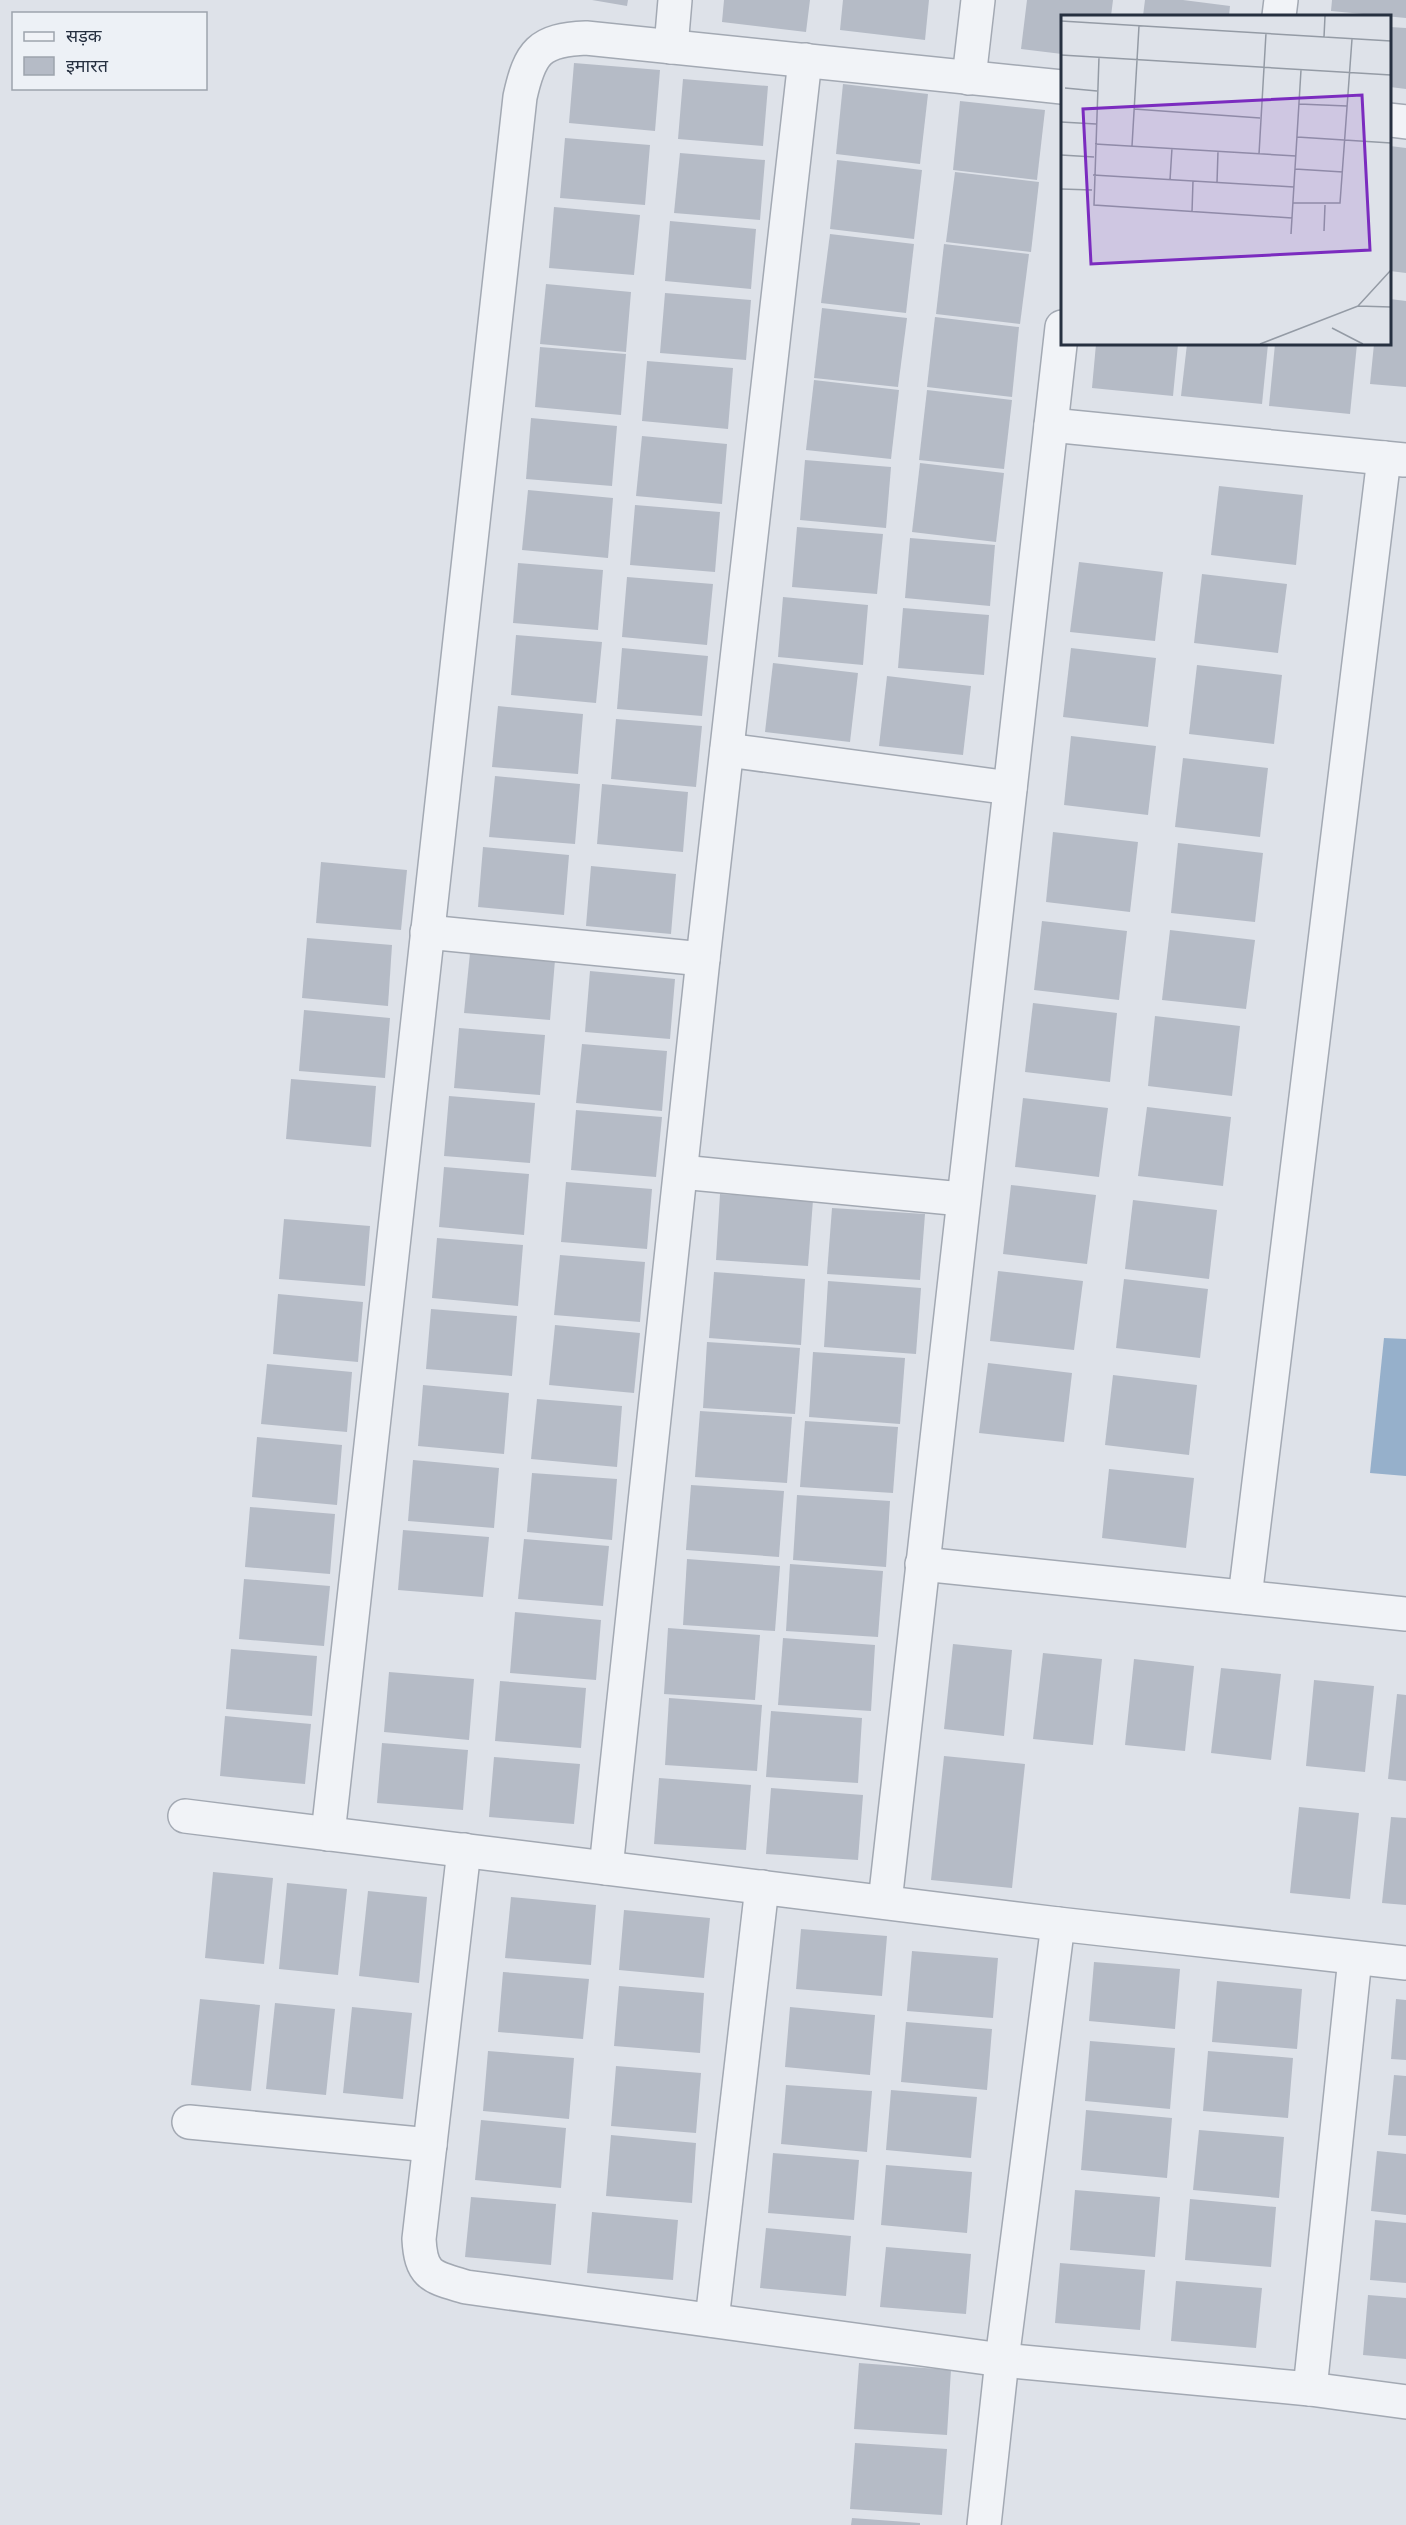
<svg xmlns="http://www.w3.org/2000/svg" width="1406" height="2525" font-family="Arial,'Noto Sans Devanagari',sans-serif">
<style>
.water{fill:#96b0cb}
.building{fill:#b5bbc6}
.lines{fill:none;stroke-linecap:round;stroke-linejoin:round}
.minor-casing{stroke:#a3a9b3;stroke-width:36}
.minor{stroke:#f1f3f7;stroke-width:33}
.inset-road{fill:none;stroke:#949ba5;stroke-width:1.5}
.view{fill:#7b2cbf;fill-opacity:0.15;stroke:#7b2cbf;stroke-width:3}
.inset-edge{fill:none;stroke:#263040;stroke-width:3}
</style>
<rect width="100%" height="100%" fill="#dee2e9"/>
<path class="water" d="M 1384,1338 L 1406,1339 L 1406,1476 L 1370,1473 Z"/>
<g class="building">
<path d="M 592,0 L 628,0 L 627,6 Z"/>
<path d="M 724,0 L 810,0 L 806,32 L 722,22 Z"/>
<path d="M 843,0 L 929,0 L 925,40 L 840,30 Z"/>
<path d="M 1027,0 L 1113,0 L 1111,16 L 1062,16 L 1062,54 L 1021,49 Z"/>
<path d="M 1145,0 L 1183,0 L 1230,6 L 1229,16 L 1143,16 Z"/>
<path d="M 1332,0 L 1406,0 L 1406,18 L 1331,11 Z"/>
<path d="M 1390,27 L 1406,28 L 1406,89 L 1390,87 Z"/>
<path d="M 574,63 L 660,70 L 655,131 L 569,123 Z"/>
<path d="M 683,79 L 768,86 L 763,146 L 678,139 Z"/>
<path d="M 843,84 L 928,94 L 920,164 L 836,154 Z"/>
<path d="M 960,101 L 1045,110 L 1037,180 L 953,170 Z"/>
<path d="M 565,138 L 650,145 L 645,205 L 560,198 Z"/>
<path d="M 1390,146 L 1406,148 L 1406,273 L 1390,271 Z"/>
<path d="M 680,153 L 765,160 L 760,220 L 674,213 Z"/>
<path d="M 837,160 L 922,170 L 914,239 L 830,229 Z"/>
<path d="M 955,172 L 1039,182 L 1031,252 L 946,242 Z"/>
<path d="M 554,207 L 640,215 L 634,275 L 549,268 Z"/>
<path d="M 670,221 L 756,229 L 751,289 L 665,281 Z"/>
<path d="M 830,234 L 914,244 L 906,313 L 821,303 Z"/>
<path d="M 944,244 L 1029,254 L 1020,324 L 936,314 Z"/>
<path d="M 546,284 L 631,292 L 626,352 L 540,344 Z"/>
<path d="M 665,293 L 751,300 L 746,360 L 660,353 Z"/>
<path d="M 1390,299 L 1406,301 L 1406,387 L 1370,384 L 1374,344 L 1390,344 Z"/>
<path d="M 822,308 L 907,318 L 898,387 L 814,378 Z"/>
<path d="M 935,317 L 1019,327 L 1012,397 L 927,387 Z"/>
<path d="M 1096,344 L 1178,344 L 1173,396 L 1092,388 Z"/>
<path d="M 1187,344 L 1268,344 L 1262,404 L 1181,396 Z"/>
<path d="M 1275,344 L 1357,344 L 1350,414 L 1269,406 Z"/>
<path d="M 540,347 L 626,354 L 621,415 L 535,407 Z"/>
<path d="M 647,361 L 733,368 L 728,429 L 642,421 Z"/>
<path d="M 814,380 L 899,390 L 891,459 L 806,450 Z"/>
<path d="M 927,390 L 1012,400 L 1004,469 L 919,460 Z"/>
<path d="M 531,418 L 617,426 L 612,486 L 526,479 Z"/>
<path d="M 642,436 L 727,444 L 722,504 L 636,496 Z"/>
<path d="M 805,460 L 891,467 L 886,528 L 800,520 Z"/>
<path d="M 920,463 L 1004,473 L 996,542 L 912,532 Z"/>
<path d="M 1219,486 L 1303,495 L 1296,565 L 1211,555 Z"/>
<path d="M 528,490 L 613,498 L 608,558 L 522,550 Z"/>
<path d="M 635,505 L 720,512 L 715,572 L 630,565 Z"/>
<path d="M 797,527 L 883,534 L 877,594 L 792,587 Z"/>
<path d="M 910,538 L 995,545 L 990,606 L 905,598 Z"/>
<path d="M 1079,562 L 1163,572 L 1155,641 L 1070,632 Z"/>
<path d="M 518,563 L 603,570 L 598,630 L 513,623 Z"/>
<path d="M 1202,574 L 1287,584 L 1278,653 L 1194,643 Z"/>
<path d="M 627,577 L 713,584 L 707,645 L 622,637 Z"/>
<path d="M 783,597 L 868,605 L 863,665 L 778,657 Z"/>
<path d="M 903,608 L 989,615 L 984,675 L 898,668 Z"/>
<path d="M 516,635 L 602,642 L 596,703 L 511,695 Z"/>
<path d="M 622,648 L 708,656 L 702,716 L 617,709 Z"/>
<path d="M 1071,648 L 1156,658 L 1148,727 L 1063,717 Z"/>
<path d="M 773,663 L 858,673 L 850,742 L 765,732 Z"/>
<path d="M 1197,665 L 1282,675 L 1274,744 L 1189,734 Z"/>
<path d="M 887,676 L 971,686 L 963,755 L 879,746 Z"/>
<path d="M 498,706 L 583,714 L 578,774 L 492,767 Z"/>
<path d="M 616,719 L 702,726 L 696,787 L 611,779 Z"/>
<path d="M 1071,736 L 1156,746 L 1148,815 L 1064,805 Z"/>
<path d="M 1183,758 L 1268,768 L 1260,837 L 1175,827 Z"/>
<path d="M 495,776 L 580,784 L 575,844 L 489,837 Z"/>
<path d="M 602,784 L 688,792 L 683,852 L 597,844 Z"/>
<path d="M 1053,832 L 1138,842 L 1130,912 L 1046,902 Z"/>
<path d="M 1178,843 L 1263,853 L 1255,922 L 1171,913 Z"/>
<path d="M 483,847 L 569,855 L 564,915 L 478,907 Z"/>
<path d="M 321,862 L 407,870 L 401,930 L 316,923 Z"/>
<path d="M 591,866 L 676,874 L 671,934 L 586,926 Z"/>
<path d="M 1042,921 L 1127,931 L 1119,1000 L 1034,990 Z"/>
<path d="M 1170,930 L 1255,940 L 1246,1009 L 1162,1000 Z"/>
<path d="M 307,938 L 392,945 L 388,1006 L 302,998 Z"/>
<path d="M 470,953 L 555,960 L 550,1020 L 464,1013 Z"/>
<path d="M 590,971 L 675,979 L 670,1039 L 585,1032 Z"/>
<path d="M 1033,1003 L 1117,1013 L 1110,1082 L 1025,1072 Z"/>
<path d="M 304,1010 L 390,1018 L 385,1078 L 299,1071 Z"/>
<path d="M 1155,1016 L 1240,1026 L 1232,1096 L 1148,1086 Z"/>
<path d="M 459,1028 L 545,1035 L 540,1095 L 454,1088 Z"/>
<path d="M 582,1044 L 667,1051 L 662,1111 L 576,1103 Z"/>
<path d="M 291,1079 L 376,1086 L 371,1147 L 286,1139 Z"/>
<path d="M 449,1096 L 535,1103 L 530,1163 L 444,1156 Z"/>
<path d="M 1023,1098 L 1108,1108 L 1099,1177 L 1015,1167 Z"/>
<path d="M 1147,1107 L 1231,1117 L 1223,1186 L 1138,1176 Z"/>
<path d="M 576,1110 L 662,1117 L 656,1177 L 571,1170 Z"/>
<path d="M 444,1167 L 529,1174 L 524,1235 L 439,1227 Z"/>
<path d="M 566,1182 L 652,1189 L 647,1249 L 561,1242 Z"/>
<path d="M 1011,1185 L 1096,1195 L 1087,1264 L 1003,1254 Z"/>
<path d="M 720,1194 L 813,1200 L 808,1266 L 716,1260 Z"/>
<path d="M 1133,1200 L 1217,1210 L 1209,1279 L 1125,1269 Z"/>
<path d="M 832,1208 L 925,1214 L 920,1280 L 827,1274 Z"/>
<path d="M 284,1219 L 370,1226 L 365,1286 L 279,1279 Z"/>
<path d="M 437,1238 L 523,1245 L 518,1306 L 432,1298 Z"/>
<path d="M 560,1255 L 645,1262 L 640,1322 L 554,1315 Z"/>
<path d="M 998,1271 L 1083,1281 L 1074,1350 L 990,1341 Z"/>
<path d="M 714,1272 L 805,1279 L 801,1345 L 709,1338 Z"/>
<path d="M 1124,1279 L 1208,1289 L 1200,1358 L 1116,1348 Z"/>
<path d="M 828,1281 L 921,1288 L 916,1354 L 824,1347 Z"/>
<path d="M 278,1294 L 363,1302 L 358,1362 L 273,1354 Z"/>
<path d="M 431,1309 L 517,1316 L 512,1376 L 426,1369 Z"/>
<path d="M 555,1325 L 640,1333 L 634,1393 L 549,1385 Z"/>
<path d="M 707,1342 L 800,1348 L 795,1414 L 703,1408 Z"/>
<path d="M 813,1352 L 905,1358 L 900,1424 L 809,1417 Z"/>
<path d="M 988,1363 L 1072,1373 L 1064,1442 L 979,1433 Z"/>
<path d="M 267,1364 L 352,1372 L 347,1432 L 261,1424 Z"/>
<path d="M 1113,1375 L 1197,1385 L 1189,1455 L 1105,1445 Z"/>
<path d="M 423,1385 L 509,1393 L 504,1454 L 418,1446 Z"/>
<path d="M 537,1399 L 622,1406 L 617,1467 L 531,1459 Z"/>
<path d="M 700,1411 L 792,1417 L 787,1483 L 695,1477 Z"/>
<path d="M 805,1421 L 898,1427 L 893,1493 L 800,1487 Z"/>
<path d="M 257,1437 L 342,1445 L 337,1505 L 252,1497 Z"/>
<path d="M 413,1460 L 499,1468 L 494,1528 L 408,1521 Z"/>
<path d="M 1109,1469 L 1194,1478 L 1186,1548 L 1102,1538 Z"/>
<path d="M 532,1473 L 617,1479 L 612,1540 L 527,1532 Z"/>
<path d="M 691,1485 L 784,1491 L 779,1557 L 686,1550 Z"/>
<path d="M 797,1495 L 890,1501 L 886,1567 L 793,1560 Z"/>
<path d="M 250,1507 L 335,1514 L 330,1574 L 245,1567 Z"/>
<path d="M 403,1530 L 489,1537 L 483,1597 L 398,1590 Z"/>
<path d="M 524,1539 L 609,1546 L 603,1606 L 518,1599 Z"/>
<path d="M 687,1559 L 780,1566 L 775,1631 L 683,1625 Z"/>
<path d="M 790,1564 L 883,1571 L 878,1637 L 786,1631 Z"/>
<path d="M 244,1579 L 330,1586 L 324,1646 L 239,1639 Z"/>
<path d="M 515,1612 L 601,1620 L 596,1680 L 510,1673 Z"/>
<path d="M 668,1628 L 760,1635 L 755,1700 L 664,1694 Z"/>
<path d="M 783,1638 L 875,1645 L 871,1711 L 778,1705 Z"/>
<path d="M 953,1644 L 1012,1650 L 1004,1736 L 944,1729 Z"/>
<path d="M 231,1649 L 317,1656 L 312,1716 L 226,1709 Z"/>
<path d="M 1043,1653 L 1102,1659 L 1093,1745 L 1033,1739 Z"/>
<path d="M 1134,1659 L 1194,1666 L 1185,1751 L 1125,1745 Z"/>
<path d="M 1221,1668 L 1281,1674 L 1271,1760 L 1211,1753 Z"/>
<path d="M 389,1672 L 474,1679 L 469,1740 L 384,1732 Z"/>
<path d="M 1314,1680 L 1374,1686 L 1365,1772 L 1306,1766 Z"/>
<path d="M 500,1681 L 586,1688 L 581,1748 L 495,1741 Z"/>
<path d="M 1397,1694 L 1406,1695 L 1406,1781 L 1388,1779 Z"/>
<path d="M 669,1698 L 762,1705 L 757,1771 L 665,1765 Z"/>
<path d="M 771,1711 L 862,1718 L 858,1783 L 766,1777 Z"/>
<path d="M 225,1716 L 311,1724 L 305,1784 L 220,1776 Z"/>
<path d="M 382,1743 L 468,1750 L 463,1810 L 377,1803 Z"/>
<path d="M 944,1756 L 1025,1764 L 1012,1888 L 931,1880 Z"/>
<path d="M 494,1757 L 580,1764 L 574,1824 L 489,1817 Z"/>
<path d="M 659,1778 L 751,1785 L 746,1850 L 654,1844 Z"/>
<path d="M 771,1788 L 863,1795 L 858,1860 L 766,1854 Z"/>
<path d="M 1299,1807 L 1359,1813 L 1350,1899 L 1290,1893 Z"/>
<path d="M 1391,1817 L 1406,1818 L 1406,1905 L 1382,1903 Z"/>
<path d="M 213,1872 L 273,1878 L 264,1964 L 205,1958 Z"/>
<path d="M 287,1883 L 347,1889 L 338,1975 L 279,1969 Z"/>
<path d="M 368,1891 L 427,1897 L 419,1983 L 359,1976 Z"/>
<path d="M 511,1897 L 596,1905 L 591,1965 L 505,1958 Z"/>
<path d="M 624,1910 L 710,1918 L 704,1978 L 619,1970 Z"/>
<path d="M 801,1929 L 887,1936 L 882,1996 L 796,1989 Z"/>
<path d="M 912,1951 L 998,1958 L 993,2018 L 907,2011 Z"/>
<path d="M 1094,1962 L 1180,1969 L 1175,2029 L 1089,2021 Z"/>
<path d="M 503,1972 L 589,1979 L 583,2039 L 498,2032 Z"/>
<path d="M 1217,1981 L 1302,1989 L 1297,2049 L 1212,2042 Z"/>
<path d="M 619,1986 L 704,1993 L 700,2053 L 614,2046 Z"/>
<path d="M 200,1999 L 260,2005 L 251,2091 L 191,2085 Z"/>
<path d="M 1396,1999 L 1406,2000 L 1406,2060 L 1391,2059 Z"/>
<path d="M 275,2003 L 335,2009 L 326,2095 L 266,2089 Z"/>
<path d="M 352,2007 L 412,2013 L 403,2099 L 343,2093 Z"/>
<path d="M 790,2007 L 875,2015 L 870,2075 L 785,2067 Z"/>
<path d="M 906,2022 L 992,2029 L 987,2090 L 901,2082 Z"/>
<path d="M 1090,2041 L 1175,2048 L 1170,2109 L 1085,2101 Z"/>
<path d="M 488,2051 L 574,2058 L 569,2119 L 483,2111 Z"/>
<path d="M 1208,2051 L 1293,2058 L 1288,2118 L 1203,2111 Z"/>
<path d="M 616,2066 L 701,2073 L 696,2133 L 611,2126 Z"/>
<path d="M 1394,2075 L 1406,2076 L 1406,2136 L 1388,2135 Z"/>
<path d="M 786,2085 L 872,2091 L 867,2152 L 781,2144 Z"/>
<path d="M 891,2090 L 977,2097 L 971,2158 L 886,2150 Z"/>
<path d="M 1086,2110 L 1172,2118 L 1167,2178 L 1081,2170 Z"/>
<path d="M 481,2120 L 566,2128 L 561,2188 L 475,2180 Z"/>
<path d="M 1199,2130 L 1284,2137 L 1279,2198 L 1193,2190 Z"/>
<path d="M 611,2135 L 696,2143 L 692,2203 L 606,2196 Z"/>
<path d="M 1377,2151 L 1406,2154 L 1406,2215 L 1371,2211 Z"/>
<path d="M 773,2153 L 859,2160 L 854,2220 L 768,2213 Z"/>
<path d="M 886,2165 L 972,2172 L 967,2233 L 881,2225 Z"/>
<path d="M 1075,2190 L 1160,2197 L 1155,2257 L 1070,2250 Z"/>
<path d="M 471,2197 L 556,2204 L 551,2265 L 465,2257 Z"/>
<path d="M 1190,2199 L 1276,2207 L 1271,2267 L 1185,2260 Z"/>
<path d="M 592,2212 L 678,2220 L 673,2280 L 587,2273 Z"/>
<path d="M 1375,2220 L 1406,2223 L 1406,2283 L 1370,2280 Z"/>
<path d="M 766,2228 L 851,2236 L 846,2296 L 760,2288 Z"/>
<path d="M 886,2247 L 971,2254 L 966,2314 L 880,2307 Z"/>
<path d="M 1060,2263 L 1145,2270 L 1140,2330 L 1055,2323 Z"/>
<path d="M 1176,2281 L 1262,2288 L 1256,2348 L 1171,2341 Z"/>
<path d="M 1368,2295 L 1406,2298 L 1406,2359 L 1363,2355 Z"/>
<path d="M 859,2363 L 951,2370 L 947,2435 L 854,2429 Z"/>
<path d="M 855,2443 L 947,2449 L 942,2515 L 850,2509 Z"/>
<path d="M 852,2518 L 920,2523 L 920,2525 L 851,2525 Z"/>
</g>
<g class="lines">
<g class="minor-casing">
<g id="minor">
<path d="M 1279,16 L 1281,0"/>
<path d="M 671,47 L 675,0"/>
<path d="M 969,78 L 978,0"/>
<path d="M 1390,120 L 1406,122"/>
<path d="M 1051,425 L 1404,460"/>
<path d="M 727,750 L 1010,788"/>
<path d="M 427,932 L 703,959"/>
<path d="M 681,1172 L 962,1199"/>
<path d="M 922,1564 L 1406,1614"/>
<path d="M 1245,1597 L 1384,458"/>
<path d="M 185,1816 L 1058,1924 L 1406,1963"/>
<path d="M 328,1834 L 520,97 C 530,52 539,40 586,38 L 1062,87"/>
<path d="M 464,1850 L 419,2239 C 421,2277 433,2277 466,2287 L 1002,2360 L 1310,2389 L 1406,2402"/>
<path d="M 606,1868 L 703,959 L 805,60"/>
<path d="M 885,1902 L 1062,327"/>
<path d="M 189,2122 L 430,2145"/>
<path d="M 712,2320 L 762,1887"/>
<path d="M 1310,2389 L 1355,1958"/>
<path d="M 984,2525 L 1002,2360 L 1058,1924"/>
</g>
</g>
<use href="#minor" class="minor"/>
</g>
<g transform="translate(1061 15)">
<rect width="330" height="330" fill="#dee2e9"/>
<path class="inset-road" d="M 0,6 L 330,26M 263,22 L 264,1M 0,40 L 330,60M 38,42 L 33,190 L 231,203M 4,73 L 36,76M 238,89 L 286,91M 73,94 L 199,103M 0,107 L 35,109M 236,122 L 330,128M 34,129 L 235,141M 71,131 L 78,11M 198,139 L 205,18M 0,140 L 33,142M 234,154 L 282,157M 32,160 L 233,172M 109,165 L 111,133M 156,168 L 157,136M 0,174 L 31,175M 232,188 L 279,188 L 291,24M 131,197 L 132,166M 263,216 L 264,190M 230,219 L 240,55M 297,291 L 330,255M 271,313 L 302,329M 199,329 L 297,291 L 330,292"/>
<path class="view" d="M 301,80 L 309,235 L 30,249 L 22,94 Z"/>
<rect width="330" height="330" class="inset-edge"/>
</g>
<rect x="12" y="12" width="195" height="78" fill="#edf1f6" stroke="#9da4ad" stroke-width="1.5"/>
<rect x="24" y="32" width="30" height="9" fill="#f1f3f7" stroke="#9da4ad" stroke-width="1.5"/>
<text x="66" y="42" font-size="18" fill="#263040">सड़क</text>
<rect x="24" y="57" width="30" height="18" fill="#b5bbc6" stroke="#9da4ad" stroke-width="1.5"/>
<text x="66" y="72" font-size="18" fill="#263040">इमारत</text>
</svg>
